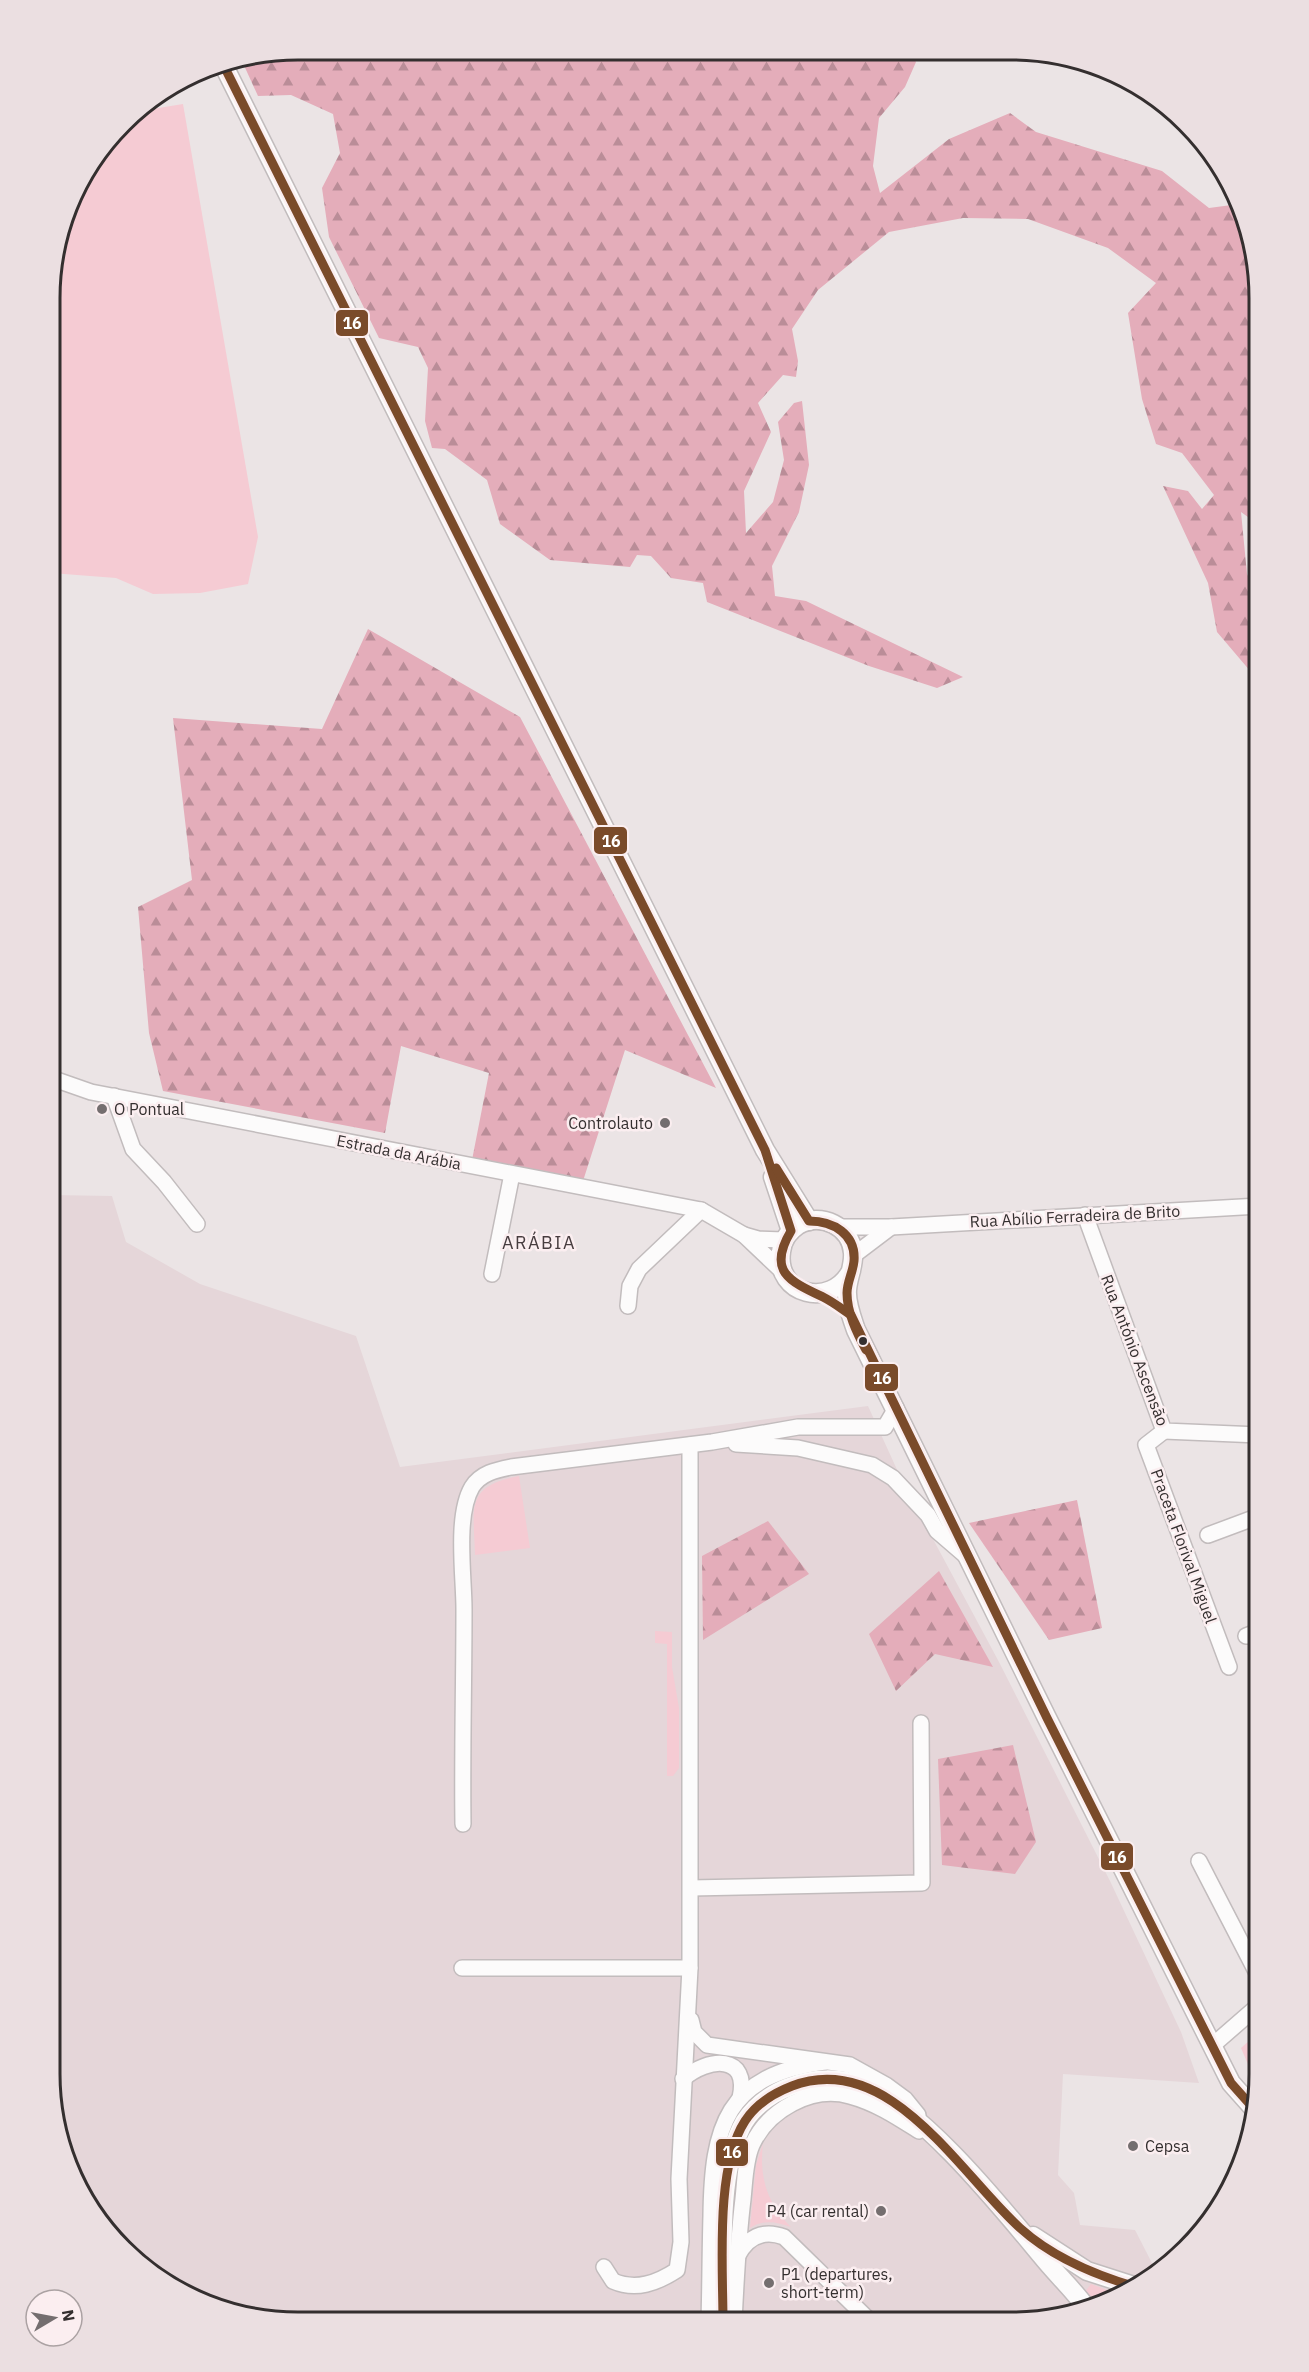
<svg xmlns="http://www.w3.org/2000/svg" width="1309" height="2372" font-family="'IBM Plex Sans',sans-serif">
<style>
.built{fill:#e5d6d9}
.green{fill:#f5cbd3}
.forest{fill:url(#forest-firs)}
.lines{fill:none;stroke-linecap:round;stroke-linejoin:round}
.minor-casing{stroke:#c2bcbd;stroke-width:18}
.tertiary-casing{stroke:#c2bcbd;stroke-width:21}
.minor{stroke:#fcfbfb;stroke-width:15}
.tertiary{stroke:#fcfbfb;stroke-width:18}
.bus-1-casing{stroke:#fbeef0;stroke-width:14}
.bus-1{stroke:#7a4b2a;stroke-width:9}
.poi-dot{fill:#746e6f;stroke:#fbeef0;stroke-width:2}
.bus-dot{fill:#342f2f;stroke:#fbeef0;stroke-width:2}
.labels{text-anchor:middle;stroke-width:5;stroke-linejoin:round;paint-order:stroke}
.poi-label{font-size:16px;fill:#342f2f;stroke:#fbeef0;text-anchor:start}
.street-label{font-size:16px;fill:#342f2f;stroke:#fbeef0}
.neighbourhood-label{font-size:18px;letter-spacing:1.5px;fill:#473d3f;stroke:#fbeef0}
.rim{fill:none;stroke:#342f2f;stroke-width:3}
.line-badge{stroke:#fbeef0;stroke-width:2}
.badge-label{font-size:16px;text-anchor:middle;font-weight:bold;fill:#fff}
</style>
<defs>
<pattern id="forest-firs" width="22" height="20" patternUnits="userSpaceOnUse" patternTransform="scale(1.5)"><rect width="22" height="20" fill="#e4adba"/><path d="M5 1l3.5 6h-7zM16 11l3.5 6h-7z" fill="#ba8d98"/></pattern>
</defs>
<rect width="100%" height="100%" fill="#ebe4e5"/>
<path class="built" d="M 51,1195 L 112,1196 L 126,1242 L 200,1284 L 356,1336 L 400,1467 L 868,1406 L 904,1485 L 999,1662 L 1110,1881 L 1181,2032 L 1199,2083 L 1063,2074 L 1058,2175 L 1074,2193 L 1080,2225 L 1135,2230 L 1153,2265 L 1154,2276 L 1091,2309 L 1011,2322 L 265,2320 L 202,2303 L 146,2271 L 101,2225 L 63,2154 L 50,2074 Z"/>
<g class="green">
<path d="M 183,104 L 258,537 L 248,584 L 200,593 L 153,594 L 116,578 L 51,573 L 52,266 L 75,188 L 134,112 Z"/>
<path d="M 519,1476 L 530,1548 L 475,1555 C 474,1508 464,1486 519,1476 Z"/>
<path d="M 655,1631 L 672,1632 L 672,1667 L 679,1708 L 679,1768 L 673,1776 L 667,1776 L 667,1644 L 655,1643 Z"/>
<path d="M 1259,2032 L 1259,2082 L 1256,2083 L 1241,2048 Z"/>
<path d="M 763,2144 C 759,2177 767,2203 791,2227 C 777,2222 763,2219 750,2228 L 756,2165 Z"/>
<path d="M 1091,2284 L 1120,2295 L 1094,2308 L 1085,2292 Z"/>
</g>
<g class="forest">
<path d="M 298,50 L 910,53 L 916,62 L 905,87 L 879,118 L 873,166 L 880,193 L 949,139 L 1010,113 L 1036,132 L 1162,171 L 1209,208 L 1239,204 L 1246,218 L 1259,298 L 1259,525 L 1241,512 L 1247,574 L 1259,598 L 1259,672 L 1251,672 L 1217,632 L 1208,583 L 1163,486 L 1188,491 L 1202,509 L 1214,495 L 1182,453 L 1156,444 L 1142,399 L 1128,313 L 1156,283 L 1108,248 L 1028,219 L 963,218 L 889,232 L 818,290 L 792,329 L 798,361 L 796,377 L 783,375 L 758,403 L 771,432 L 744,491 L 746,533 L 773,502 L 784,460 L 778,422 L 794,403 L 802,401 L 809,465 L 799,512 L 772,566 L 775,596 L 806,601 L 963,677 L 937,688 L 869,666 L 707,602 L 703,583 L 671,578 L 651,556 L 637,555 L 630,567 L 550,560 L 500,524 L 487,480 L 445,449 L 432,448 L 425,421 L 428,368 L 418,347 L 379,338 L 329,237 L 322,188 L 340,153 L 333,114 L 291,95 L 258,96 L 242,61 Z"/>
<path d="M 368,629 L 520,717 L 716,1088 L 625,1050 L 583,1181 L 472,1160 L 489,1073 L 401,1046 L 385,1133 L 163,1091 L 149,1033 L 138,907 L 192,880 L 173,718 L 322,729 Z"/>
<path d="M 1077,1500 L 1102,1628 L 1049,1640 L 969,1523 Z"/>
<path d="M 768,1521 L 809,1574 L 703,1640 L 702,1556 Z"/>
<path d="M 939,1571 L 993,1667 L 935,1654 L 896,1691 L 869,1634 Z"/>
<path d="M 1013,1745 L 1036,1842 L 1015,1874 L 942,1865 L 938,1759 Z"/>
</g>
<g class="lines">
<g class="minor-casing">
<g id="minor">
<path d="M 51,1078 L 91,1092 L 701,1210 L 744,1235 L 783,1272"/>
<path d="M 114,1096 L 133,1149 L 164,1182 L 197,1224"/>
<path d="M 1085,1215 L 1164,1431 L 1259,1435"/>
<path d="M 839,1227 L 891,1227 L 1259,1206"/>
<path d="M 744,1235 L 758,1239 L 784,1240"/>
<path d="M 854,1255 L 891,1227"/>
<path d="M 492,1274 L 512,1174"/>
<path d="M 628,1306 L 630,1286 L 639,1269 L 701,1210"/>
<path d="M 1164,1431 L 1146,1445 L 1229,1667"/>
<path d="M 736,1444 L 798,1448 L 872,1465 L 893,1478 L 928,1515 L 937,1531 L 966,1556"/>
<path d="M 1208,1535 L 1259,1516"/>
<path d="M 1246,1636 L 1259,1631"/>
<path d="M 463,1824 C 462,1753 464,1681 464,1609 C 464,1576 455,1516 472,1487 C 481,1473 496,1470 511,1467 L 712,1442 L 798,1427 L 885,1427 L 896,1408"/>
<path d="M 1199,1861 L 1259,1977"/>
<path d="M 691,1888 L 922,1883 L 921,1723"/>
<path d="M 462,1968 L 690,1968 L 690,1445"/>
<path d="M 691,2020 L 694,2032 L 707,2045 L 850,2065 L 886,2085 L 905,2099 L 918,2115"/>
<path d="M 1213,2045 L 1259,2005"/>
<path d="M 683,2079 C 708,2057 750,2054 740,2098"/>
<path d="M 737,2257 C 747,2237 763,2229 784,2237 L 871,2322"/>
<path d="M 604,2267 L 613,2281 C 636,2291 657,2283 677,2270 L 681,2242 L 679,2179 L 690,1968"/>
<path d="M 709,2322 C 710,2286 710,2251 711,2216 C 712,2126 726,2075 825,2062"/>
<path d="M 734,2322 C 736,2280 738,2240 743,2199 C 745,2181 745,2161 752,2145 C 768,2110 812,2085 850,2096 C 876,2103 897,2117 919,2131"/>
</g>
</g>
<g class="tertiary-casing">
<g id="tertiary">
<path d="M 223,64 L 765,1150 L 809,1221"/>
<path d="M 773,1177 L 791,1231"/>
<path d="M 851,1271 C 831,1309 775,1295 781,1252 C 782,1241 789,1231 798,1225 C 821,1212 851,1226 853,1253 C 854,1266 848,1277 847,1290 C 846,1303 852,1318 856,1330 L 1047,1718 L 1231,2083 L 1255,2110"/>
<path d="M 1033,2236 L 1087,2271 L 1137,2287"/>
<path d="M 723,2322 C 724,2264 716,2181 741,2128 C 750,2109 770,2094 789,2087 C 813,2077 840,2077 864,2086 C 921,2107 1001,2207 1041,2255 C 1056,2274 1074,2290 1088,2310"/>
</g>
</g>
<use href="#minor" class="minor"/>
<use href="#tertiary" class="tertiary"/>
<g class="bus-1-casing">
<g id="bus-1">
<path d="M 223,64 L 765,1150 L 791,1231 C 767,1271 789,1281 823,1297 C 833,1302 842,1309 851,1315 L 1047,1718 L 1231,2083 L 1255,2110"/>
<path d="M 776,1168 L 809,1221 C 833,1221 856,1234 854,1261 C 853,1272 847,1282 847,1293 C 847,1313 857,1333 866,1350"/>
<path d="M 723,2322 C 723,2267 715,2167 745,2121 C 756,2104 774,2093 792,2086 C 889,2049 960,2174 1020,2228 C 1052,2257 1095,2275 1136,2287"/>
</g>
</g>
<use href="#bus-1" class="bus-1"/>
</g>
<g class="poi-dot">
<circle cx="102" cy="1109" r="6"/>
<circle cx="665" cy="1123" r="6"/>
<circle cx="1133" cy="2146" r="6"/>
<circle cx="881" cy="2211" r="6"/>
<circle cx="769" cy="2283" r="6"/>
</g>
<circle class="bus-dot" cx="863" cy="1341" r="5"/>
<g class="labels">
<g class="poi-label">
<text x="114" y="1115">O Pontual</text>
<text x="653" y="1129" text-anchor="end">Controlauto</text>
<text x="1145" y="2152">Cepsa</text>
<text x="869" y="2217" text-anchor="end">P4 (car rental)</text>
<text x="781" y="2280">P1 (departures,<tspan x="781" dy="18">short-term)</tspan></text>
</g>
<g class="street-label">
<text transform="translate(399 1152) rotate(11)" y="6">Estrada da Arábia</text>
<text transform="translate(1075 1216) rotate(-3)" y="6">Rua Abílio Ferradeira de Brito</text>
<text transform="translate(1135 1350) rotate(69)" y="6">Rua António Ascensão</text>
<text transform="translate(1184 1546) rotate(70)" y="6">Praceta Florival Miguel</text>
</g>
<g class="neighbourhood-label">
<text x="539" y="1249">ARÁBIA</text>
</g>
</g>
<path d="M0 0H1309V2372H0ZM298 60H1011A238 238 0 0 1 1249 298V2074A238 238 0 0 1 1011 2312H298A238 238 0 0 1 60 2074V298A238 238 0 0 1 298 60Z" fill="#ebdfe1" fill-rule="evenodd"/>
<path class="rim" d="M298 60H1011A238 238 0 0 1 1249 298V2074A238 238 0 0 1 1011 2312H298A238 238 0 0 1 60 2074V298A238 238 0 0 1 298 60Z"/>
<g class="line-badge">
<rect x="335" y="309" width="34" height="28" rx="6" fill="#7a4b2a"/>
<rect x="593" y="826" width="35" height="29" rx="6" fill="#7a4b2a"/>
<rect x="864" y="1363" width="35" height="29" rx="6" fill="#7a4b2a"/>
<rect x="1100" y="1842" width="34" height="29" rx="6" fill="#7a4b2a"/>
<rect x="715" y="2138" width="34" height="29" rx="6" fill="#7a4b2a"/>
</g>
<g class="badge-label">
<text x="352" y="329">16</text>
<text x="611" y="847">16</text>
<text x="882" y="1384">16</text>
<text x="1117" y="1863">16</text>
<text x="732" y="2158">16</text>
</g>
<g transform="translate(54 2318) rotate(80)"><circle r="28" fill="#fbeef0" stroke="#aba2a3" stroke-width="1.5"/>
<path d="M0-4.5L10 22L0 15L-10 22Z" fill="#746e6f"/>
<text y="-9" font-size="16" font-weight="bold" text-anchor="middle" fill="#342f2f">N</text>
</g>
</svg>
